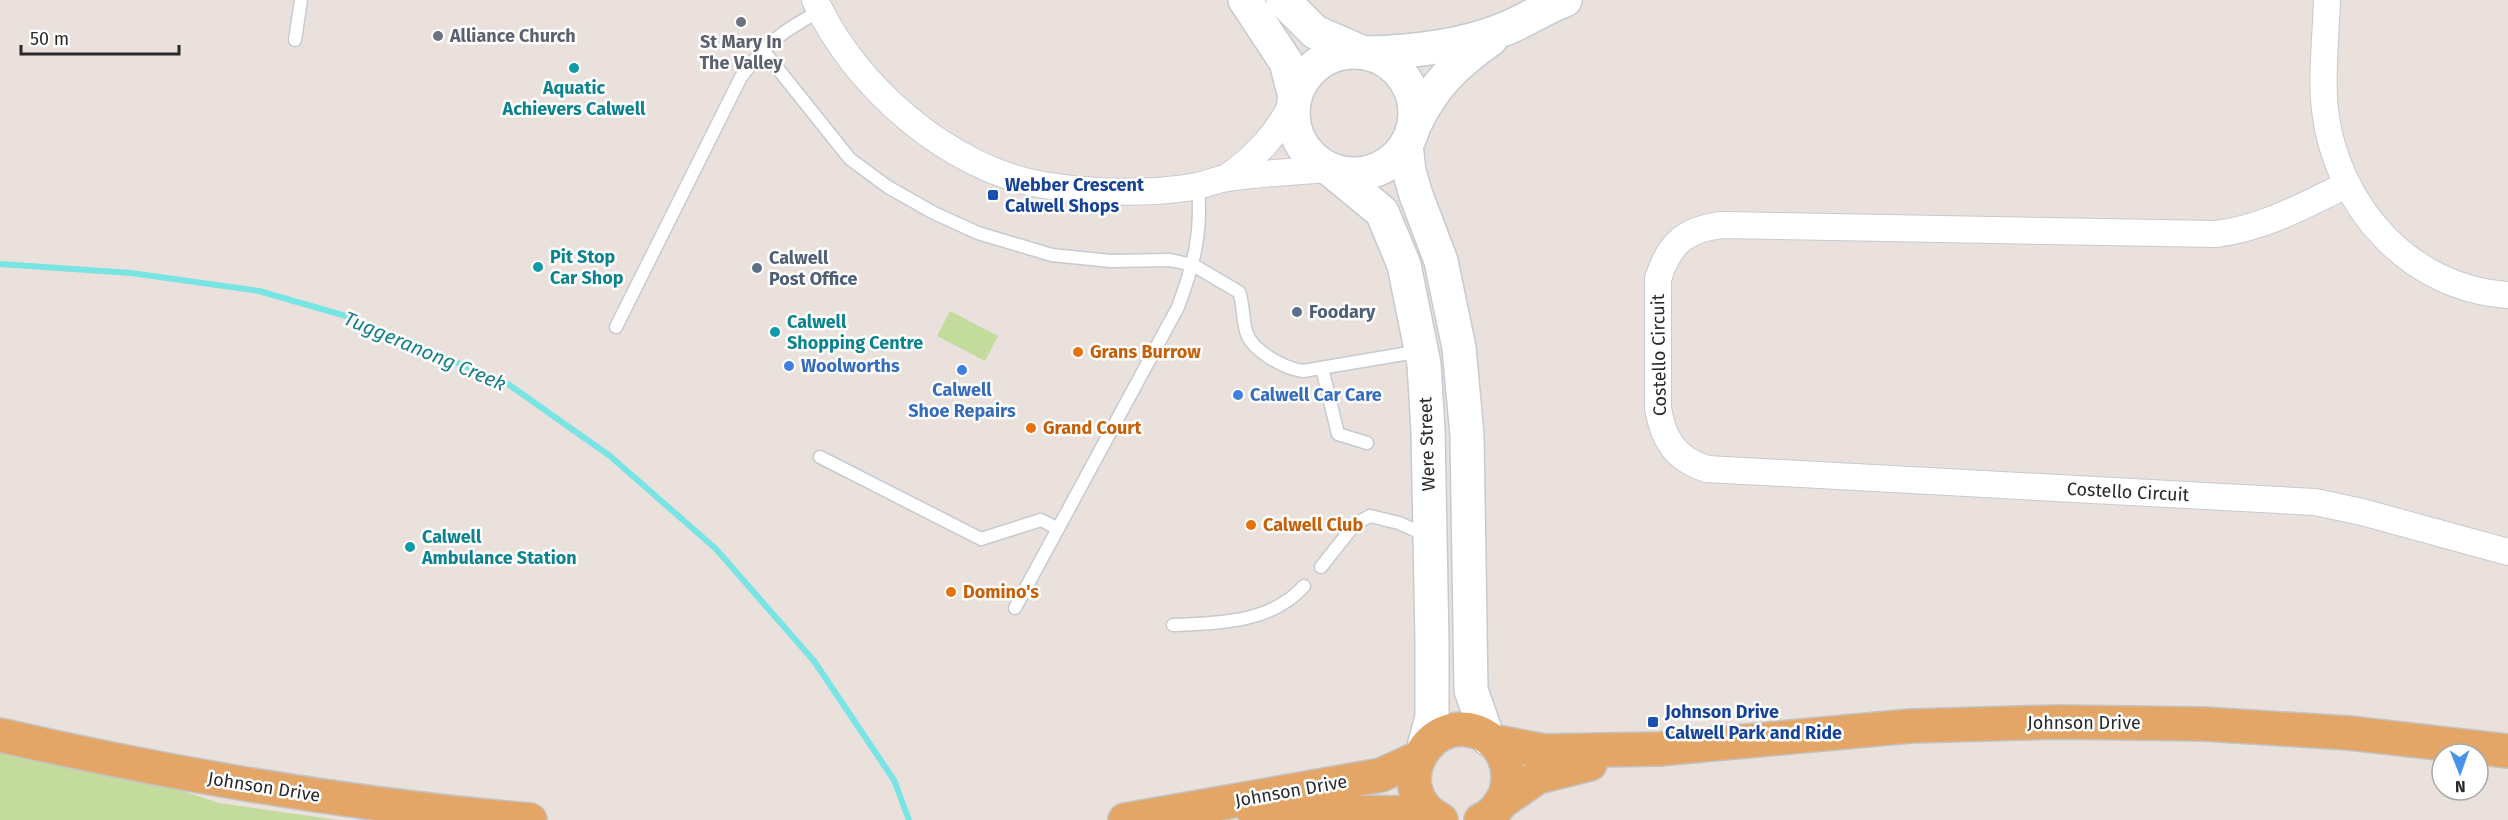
<svg xmlns="http://www.w3.org/2000/svg" width="2508" height="820" font-family="'Fira Sans',sans-serif">
<style>
.green{fill:#c3dc9d}
.lines{fill:none;stroke-linecap:round;stroke-linejoin:round}
.stream{stroke:#78e4e4;stroke-width:6}
.lane-casing{stroke:#c4cbd2;stroke-width:15}
.street-casing{stroke:#c4cbd2;stroke-width:28}
.secondary-casing{stroke:#c4cbd2;stroke-width:36}
.primary-casing{stroke:#c3c3c3;stroke-width:36}
.lane{stroke:#fff;stroke-width:12}
.street{stroke:#fff;stroke-width:26}
.secondary{stroke:#fff;stroke-width:33}
.primary{stroke:#e4a667;stroke-width:33}
.worship-dot{fill:#6b7280;stroke:#fff;stroke-width:2}
.culture-dot{fill:#0f9aa8;stroke:#fff;stroke-width:2}
.transit-dot{fill:#1a4fb4;stroke:#fff;stroke-width:2}
.service-dot{fill:#5c6f8a;stroke:#fff;stroke-width:2}
.food-dot{fill:#e8710a;stroke:#fff;stroke-width:2}
.shop-dot{fill:#3f7fe0;stroke:#fff;stroke-width:2}
.labels{text-anchor:middle;stroke-width:5;stroke-linejoin:round;paint-order:stroke}
.worship-label{font-size:18px;font-weight:bold;fill:#5b616d;stroke:#fff;text-anchor:start}
.culture-label{font-size:18px;font-weight:bold;fill:#0d838f;stroke:#fff;text-anchor:start}
.transit-label{font-size:18px;font-weight:bold;fill:#164399;stroke:#fff;text-anchor:start}
.service-label{font-size:18px;font-weight:bold;fill:#4e5e75;stroke:#fff;text-anchor:start}
.food-label{font-size:18px;font-weight:bold;fill:#c56008;stroke:#fff;text-anchor:start}
.street-label{font-size:18px;fill:#292929;stroke:#fff}
.shop-label{font-size:18px;font-weight:bold;fill:#366cbe;stroke:#fff;text-anchor:start}
.water-label{font-size:20px;font-style:italic;fill:#187f88;stroke:#fff}
</style>
<rect width="100%" height="100%" fill="#eae1dc"/>
<g class="green">
<path d="M 950,311 L 998,336 L 985,361 L 937,336 Z"/>
<path d="M 0,734 L 50,747 L 219,803 L 337,820 L 0,820 Z"/>
</g>
<g class="lines">
<path class="stream" d="M 0,264 L 131,273 L 259,291 L 346,316 L 508,384 L 610,456 L 716,549 L 814,661 L 894,780 L 909,820"/>
<g class="lane-casing">
<g id="lane">
<path d="M 295,40 L 301,0"/>
<path d="M 762,49 L 850,159 L 888,187 L 934,213 L 978,233 L 1052,255 L 1111,261 L 1170,260 L 1193,265 L 1239,292 C 1244,305 1242,320 1247,334 C 1253,351 1285,369 1303,371 L 1421,351"/>
<path d="M 616,327 L 741,77 C 767,43 782,31 820,11"/>
<path d="M 1322,368 L 1338,434 L 1367,443"/>
<path d="M 820,457 L 981,539 L 1041,520 L 1057,528"/>
<path d="M 1321,567 L 1355,524 L 1370,516 L 1399,523 L 1428,536"/>
<path d="M 1015,608 L 1178,307 C 1194,264 1202,233 1198,186"/>
<path d="M 1173,625 C 1219,623 1271,623 1304,586"/>
</g>
</g>
<g class="street-casing">
<g id="street">
<path d="M 815,0 C 854,86 949,169 1043,185 C 1080,191 1120,193 1157,191 C 1170,190 1184,189 1197,186 C 1208,184 1217,179 1228,178 C 1261,173 1294,172 1327,169"/>
<path d="M 2327,0 C 2326,33 2321,78 2325,110 C 2336,205 2409,289 2508,295"/>
<path d="M 1226,178 C 1256,157 1277,134 1294,101"/>
<path d="M 2346,185 C 2303,206 2264,228 2216,234 L 1721,225 C 1684,230 1669,244 1658,279 L 1658,408 C 1663,439 1675,459 1707,469 L 2315,502 L 2362,512 L 2508,552"/>
</g>
</g>
<g class="secondary-casing">
<g id="secondary">
<path d="M 1245,0 L 1286,62 L 1295,97"/>
<path d="M 1283,0 L 1315,32 L 1361,52"/>
<circle cx="1354" cy="113" r="61"/>
<path d="M 1366,53 C 1412,52 1459,47 1502,30 C 1524,22 1543,8 1565,0"/>
<path d="M 1414,126 C 1433,86 1454,65 1491,39"/>
<path d="M 1406,145 L 1409,171 L 1416,195 L 1441,261 L 1459,348 L 1467,435 L 1471,690 L 1488,739"/>
<path d="M 1331,170 L 1382,212 L 1404,265 L 1424,364 L 1428,430 L 1432,642 L 1432,717 L 1424,747"/>
</g>
</g>
<g class="primary-casing">
<g id="primary">
<path d="M 0,735 C 174,775 351,805 530,820"/>
<path d="M 1492,741 L 1544,751 L 1659,749 L 1911,726 L 2057,722 L 2203,724 L 2349,733 L 2508,751"/>
<path d="M 1500,803 L 1538,777 L 1590,764"/>
<path d="M 1255,815 L 1304,812 L 1430,813"/>
<path d="M 1125,820 L 1381,775 L 1418,758"/>
<path d="M 1441,820 C 1380,788 1435,700 1490,739 C 1502,748 1509,764 1508,780 C 1507,797 1497,813 1481,820"/>
</g>
</g>
<use href="#lane" class="lane"/>
<use href="#street" class="street"/>
<use href="#secondary" class="secondary"/>
<use href="#primary" class="primary"/>
</g>
<g class="worship-dot">
<circle cx="741" cy="22" r="6"/>
<circle cx="438" cy="36" r="6"/>
</g>
<g class="culture-dot">
<circle cx="574" cy="68" r="6"/>
<circle cx="538" cy="267" r="6"/>
<circle cx="775" cy="332" r="6"/>
<circle cx="410" cy="547" r="6"/>
</g>
<g class="transit-dot">
<rect x="987" y="189" width="12" height="12" rx="3"/>
<rect x="1647" y="716" width="12" height="12" rx="3"/>
</g>
<g class="service-dot">
<circle cx="757" cy="268" r="6"/>
<circle cx="1297" cy="312" r="6"/>
</g>
<g class="food-dot">
<circle cx="1078" cy="352" r="6"/>
<circle cx="1031" cy="428" r="6"/>
<circle cx="1251" cy="525" r="6"/>
<circle cx="951" cy="592" r="6"/>
</g>
<g class="shop-dot">
<circle cx="789" cy="366" r="6"/>
<circle cx="962" cy="370" r="6"/>
<circle cx="1238" cy="395" r="6"/>
</g>
<g class="labels">
<g class="worship-label">
<text x="450" y="42">Alliance Church</text>
<text x="741" y="48" text-anchor="middle">St Mary In<tspan x="741" dy="21">The Valley</tspan></text>
</g>
<g class="culture-label">
<text x="574" y="94" text-anchor="middle">Aquatic<tspan x="574" dy="21">Achievers Calwell</tspan></text>
<text x="550" y="263">Pit Stop<tspan x="550" dy="21">Car Shop</tspan></text>
<text x="787" y="328">Calwell<tspan x="787" dy="21">Shopping Centre</tspan></text>
<text x="422" y="543">Calwell<tspan x="422" dy="21">Ambulance Station</tspan></text>
</g>
<g class="transit-label">
<text x="1005" y="191">Webber Crescent<tspan x="1005" dy="21">Calwell Shops</tspan></text>
<text x="1665" y="718">Johnson Drive<tspan x="1665" dy="21">Calwell Park and Ride</tspan></text>
</g>
<g class="service-label">
<text x="769" y="264">Calwell<tspan x="769" dy="21">Post Office</tspan></text>
<text x="1309" y="318">Foodary</text>
</g>
<g class="food-label">
<text x="1090" y="358">Grans Burrow</text>
<text x="1043" y="434">Grand Court</text>
<text x="1263" y="531">Calwell Club</text>
<text x="963" y="598">Domino's</text>
</g>
<g class="street-label">
<text transform="translate(1659 355) rotate(-91)" y="6">Costello Circuit</text>
<text transform="translate(1427 444) rotate(-92)" y="6">Were Street</text>
<text transform="translate(2128 492) rotate(3)" y="6">Costello Circuit</text>
<text x="2084" y="729">Johnson Drive</text>
<text transform="translate(264 787) rotate(9)" y="6">Johnson Drive</text>
<text transform="translate(1291 791) rotate(-10)" y="6">Johnson Drive</text>
</g>
<g class="shop-label">
<text x="801" y="372">Woolworths</text>
<text x="962" y="396" text-anchor="middle">Calwell<tspan x="962" dy="21">Shoe Repairs</tspan></text>
<text x="1250" y="401">Calwell Car Care</text>
</g>
<g class="water-label">
<text transform="translate(425 351) rotate(23)" y="7">Tuggeranong Creek</text>
</g>
</g>
<g transform="translate(2460 772) rotate(179)"><circle r="28" fill="#ffffff" stroke="#a9a9a9" stroke-width="1.5"/>
<path d="M0-4.5L10 22L0 15L-10 22Z" fill="#4992ea"/>
<text y="-9" font-size="16" font-weight="bold" text-anchor="middle" fill="#292929">N</text>
</g>
<path d="M21 45v9h158v-9" fill="none" stroke="#292929" stroke-width="3"/>
<text x="30" y="45" font-size="18" fill="#292929" stroke="#ffffff" stroke-width="4.5" paint-order="stroke">50 m</text>
</svg>
